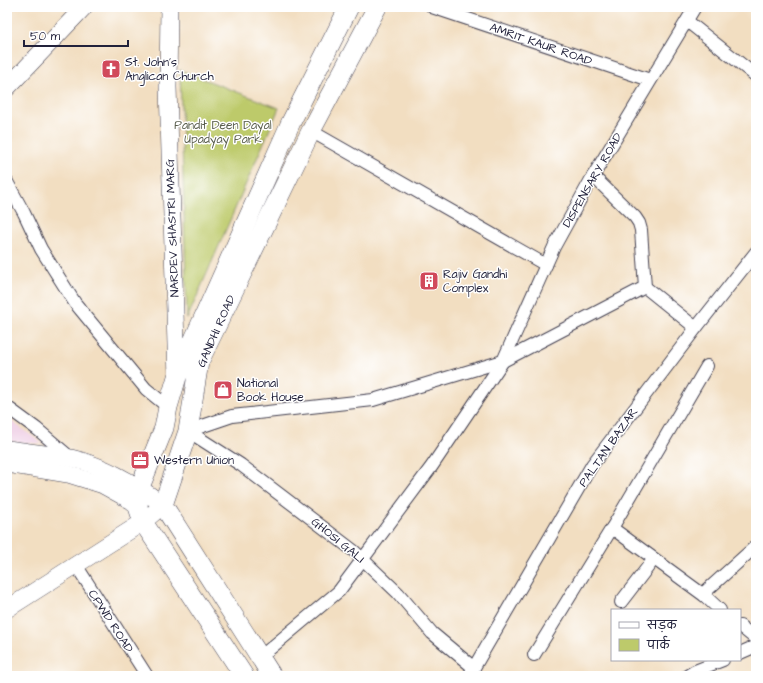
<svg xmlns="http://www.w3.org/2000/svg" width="763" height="683" font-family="'Architects Daughter','Playpen Sans Deva',sans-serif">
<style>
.built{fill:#efd0e6}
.green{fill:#bdca6b;stroke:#707653}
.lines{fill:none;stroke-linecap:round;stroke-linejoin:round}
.street-casing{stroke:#413e4f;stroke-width:14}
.secondary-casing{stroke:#413e4f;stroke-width:18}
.primary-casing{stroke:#413e4f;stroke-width:20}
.street{stroke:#fff;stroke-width:12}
.secondary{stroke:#fff;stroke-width:17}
.primary{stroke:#fff;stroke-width:19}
.labels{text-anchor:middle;stroke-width:3;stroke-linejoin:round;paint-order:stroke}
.street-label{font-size:12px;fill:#22223b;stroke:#fff}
.poi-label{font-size:12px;fill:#22223b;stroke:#fff;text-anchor:start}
.park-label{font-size:12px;fill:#585d4c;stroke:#fff}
</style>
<rect width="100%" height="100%" fill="#fff"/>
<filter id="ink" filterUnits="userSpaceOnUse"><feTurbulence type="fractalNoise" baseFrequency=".025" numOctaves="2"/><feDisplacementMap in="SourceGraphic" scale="8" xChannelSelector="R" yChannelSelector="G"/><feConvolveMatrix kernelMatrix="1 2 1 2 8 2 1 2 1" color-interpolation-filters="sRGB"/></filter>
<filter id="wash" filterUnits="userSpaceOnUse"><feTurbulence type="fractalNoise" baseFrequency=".012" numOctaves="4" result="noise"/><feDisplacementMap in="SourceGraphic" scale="16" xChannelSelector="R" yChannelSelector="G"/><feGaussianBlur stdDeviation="0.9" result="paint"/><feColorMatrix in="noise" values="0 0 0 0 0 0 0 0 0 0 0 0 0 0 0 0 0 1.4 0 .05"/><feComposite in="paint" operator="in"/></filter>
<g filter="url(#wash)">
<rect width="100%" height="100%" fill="#f2dec1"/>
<path class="built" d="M 7,418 L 43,444 L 7,441 Z"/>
<path class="green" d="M 180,70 L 279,108 L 187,319 Z"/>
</g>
<g filter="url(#ink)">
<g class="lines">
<g class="street-casing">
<g id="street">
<path d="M 432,7 L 650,80"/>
<path d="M 687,21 L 756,76"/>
<path d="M 311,131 L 546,265"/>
<path d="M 593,176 L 635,217 L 639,223 L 641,230 L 645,287"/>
<path d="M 7,182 L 24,213 L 41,249 L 75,303 L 146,389 L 168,407"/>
<path d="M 7,407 L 37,429 L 71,458"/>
<path d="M 188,431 L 232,416 L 373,400 L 503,361 L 645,287 L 696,328"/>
<path d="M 188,431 L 241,465 L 354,551 L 398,593 L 432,633 L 474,668"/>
<path d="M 76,565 L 147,676"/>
<path d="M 705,596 L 612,528 L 707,366"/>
<path d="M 621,602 L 654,559"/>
<path d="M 720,610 L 705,596 L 704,594 L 705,592 L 756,546"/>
<path d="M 740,626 L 756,639"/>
<path d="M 740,653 L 756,646"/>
<path d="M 534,655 L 612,528"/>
<path d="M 259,658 L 339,591 L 432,466 L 503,361 L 554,247 L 593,176 L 695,7"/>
<path d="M 469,676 L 592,465 L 696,328 L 756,252"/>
<path d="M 687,676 L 695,671 L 723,660"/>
</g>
</g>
<g class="secondary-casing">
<g id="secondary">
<path d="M 169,7 L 168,87 L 177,377"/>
<path d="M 7,88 L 84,7"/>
<path d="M 7,449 C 28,452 50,454 71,458 C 105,466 136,484 163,505 L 143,522 L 7,609"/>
<path d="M 7,464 L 68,474 L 103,485 L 132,501 L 138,507"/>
</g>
</g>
<g class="primary-casing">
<g id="primary">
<path d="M 244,676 L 143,522 L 138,507 L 140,487 L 164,428 L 168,407 L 177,377 L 291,122 L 349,7"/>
<path d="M 272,676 L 163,505 L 188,431 L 199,362 L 311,131 L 377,7"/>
</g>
</g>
<use href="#street" class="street"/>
<use href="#secondary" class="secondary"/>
<use href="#primary" class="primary"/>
</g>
</g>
<defs>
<g id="church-square" transform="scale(1)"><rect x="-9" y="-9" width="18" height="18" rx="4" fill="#d1495b" stroke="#fff"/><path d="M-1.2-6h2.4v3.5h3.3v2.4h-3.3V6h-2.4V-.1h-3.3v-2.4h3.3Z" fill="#fff"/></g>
<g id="building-square" transform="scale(1)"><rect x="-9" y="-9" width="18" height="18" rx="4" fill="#d1495b" stroke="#fff"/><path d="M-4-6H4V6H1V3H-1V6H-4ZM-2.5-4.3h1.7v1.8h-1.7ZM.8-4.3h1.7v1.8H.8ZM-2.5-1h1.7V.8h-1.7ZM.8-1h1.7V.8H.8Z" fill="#fff"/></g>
<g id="shop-square" transform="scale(1)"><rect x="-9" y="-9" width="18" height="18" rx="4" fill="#d1495b" stroke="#fff"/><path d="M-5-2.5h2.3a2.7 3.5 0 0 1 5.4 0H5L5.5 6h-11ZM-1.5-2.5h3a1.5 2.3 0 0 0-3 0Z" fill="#fff"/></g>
<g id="office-square" transform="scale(1)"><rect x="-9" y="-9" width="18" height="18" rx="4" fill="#d1495b" stroke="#fff"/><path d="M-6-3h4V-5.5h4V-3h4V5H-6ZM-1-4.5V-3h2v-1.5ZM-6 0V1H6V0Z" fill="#fff"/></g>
</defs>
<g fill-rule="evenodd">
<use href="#church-square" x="111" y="69"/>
<use href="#building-square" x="429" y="281"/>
<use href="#shop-square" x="223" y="390"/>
<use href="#office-square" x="140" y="460"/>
</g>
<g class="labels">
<g class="street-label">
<text transform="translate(541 44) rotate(19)" y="4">AMRIT KAUR ROAD</text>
<text transform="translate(592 180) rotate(-60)" y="4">DISPENSARY ROAD</text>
<text transform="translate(172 228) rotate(-92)" y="4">NARDEV SHASTRI MARG</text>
<text transform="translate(216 331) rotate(-66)" y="4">GANDHI ROAD</text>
<text transform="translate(608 447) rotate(-55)" y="4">PALTAN BAZAR</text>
<text transform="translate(338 540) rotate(39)" y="4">GHOSI GALI</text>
<text transform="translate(111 621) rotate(57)" y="4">CPWD ROAD</text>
</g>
<g class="poi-label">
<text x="125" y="66">St. John's<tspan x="125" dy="14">Anglican Church</tspan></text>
<text x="443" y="278">Rajiv Gandhi<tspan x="443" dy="14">Complex</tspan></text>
<text x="237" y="387">National<tspan x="237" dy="14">Book House</tspan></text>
<text x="154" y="464">Western Union</text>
</g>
<g class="park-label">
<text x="223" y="129">Pandit Deen Dayal<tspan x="223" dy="14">Upadyay Park</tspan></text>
</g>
</g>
<rect width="763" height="683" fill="none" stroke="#fff" stroke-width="24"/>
<rect x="611" y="609" width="130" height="52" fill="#ffffff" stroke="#a7a7b1"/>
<rect x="619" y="622" width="20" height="6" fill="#ffffff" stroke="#a7a7b1"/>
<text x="647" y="629" font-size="12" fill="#22223b">सड़क</text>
<rect x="619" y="639" width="20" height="12" fill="#bdca6b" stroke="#a7a7b1"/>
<text x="647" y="649" font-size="12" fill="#22223b">पार्क</text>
<path d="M24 40v6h104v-6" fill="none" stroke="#22223b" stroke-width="2"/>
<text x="30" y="40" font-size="12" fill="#22223b" stroke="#ffffff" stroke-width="3" paint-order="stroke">50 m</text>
</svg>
